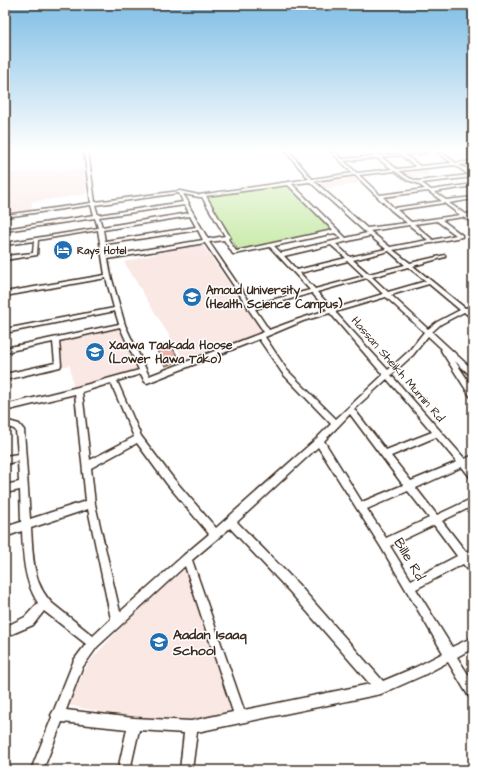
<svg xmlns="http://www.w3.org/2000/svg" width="478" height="775" font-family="'Architects Daughter',sans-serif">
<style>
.built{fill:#fae8e5}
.green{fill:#c4e8a2;stroke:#808960}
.building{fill:#eeb4a7;stroke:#3b2a1e}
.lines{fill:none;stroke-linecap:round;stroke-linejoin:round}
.minor-casing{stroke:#3b2a1e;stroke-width:3}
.minor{fill:#fff;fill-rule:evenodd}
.labels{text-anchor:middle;stroke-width:3;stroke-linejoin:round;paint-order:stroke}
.far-poi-label{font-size:10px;font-weight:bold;fill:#3b2a1e;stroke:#fff;text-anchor:start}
.poi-label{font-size:12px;font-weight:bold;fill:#3b2a1e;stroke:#fff;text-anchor:start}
.street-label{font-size:12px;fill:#3b2a1e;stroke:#fff}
.near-street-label{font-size:14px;fill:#3b2a1e;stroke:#fff}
.near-poi-label{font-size:14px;font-weight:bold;fill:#3b2a1e;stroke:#fff;text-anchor:start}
</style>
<rect width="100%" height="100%" fill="#fff"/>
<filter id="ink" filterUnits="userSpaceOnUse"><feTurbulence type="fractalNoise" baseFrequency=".025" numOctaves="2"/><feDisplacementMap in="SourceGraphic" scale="8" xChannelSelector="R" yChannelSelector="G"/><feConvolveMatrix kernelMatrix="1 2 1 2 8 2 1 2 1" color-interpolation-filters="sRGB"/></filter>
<g filter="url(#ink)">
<g class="built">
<path d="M 85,169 L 87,194 L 32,202 L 31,211 L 5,215 L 5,173 Z"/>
<path d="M 423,169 L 431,175 L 409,178 L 401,171 Z"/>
<path d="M 354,176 L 363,183 L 325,189 L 317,180 Z"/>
<path d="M 202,244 L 263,332 L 184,360 L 124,262 L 191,245 Z"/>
<path d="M 120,328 L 137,369 L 73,387 L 70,365 L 61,367 L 60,340 Z"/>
<path d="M 185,569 L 234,711 L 190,720 L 134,719 L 68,705 L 89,662 L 125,623 Z"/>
</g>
<path class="green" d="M 287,184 L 332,231 L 238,250 L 206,196 Z"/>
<path class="building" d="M 170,343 L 180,361 L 165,366 L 155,347 Z"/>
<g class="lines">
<g class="minor-casing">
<path id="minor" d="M 84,152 L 88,152 L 95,202 L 180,191 L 199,195 L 309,179 L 286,152 L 290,152 L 312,179 L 353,173 L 331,152 L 335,152 L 342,159 L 375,156 L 370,152 L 374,152 L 379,155 L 399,154 L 400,152 L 402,153 L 428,152 L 426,153 L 405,155 L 420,166 L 452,163 L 437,152 L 441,152 L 456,163 L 473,161 L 473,163 L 459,165 L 464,168 L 473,167 L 473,169 L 467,170 L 473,174 L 473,177 L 422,183 L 431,190 L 473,184 L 473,186 L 434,192 L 446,200 L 473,197 L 473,199 L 449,203 L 465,214 L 473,213 L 473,215 L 468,216 L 473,220 L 473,223 L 463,217 L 442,220 L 462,235 L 462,237 L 435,242 L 433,243 L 431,243 L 393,250 L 410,263 L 445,255 L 445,257 L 413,266 L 465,308 L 473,306 L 473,310 L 469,311 L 473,314 L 473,319 L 464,312 L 441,324 L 432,332 L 473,370 L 473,377 L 471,376 L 455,361 L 473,388 L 473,397 L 470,396 L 442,352 L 441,350 L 442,349 L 428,336 L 413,355 L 391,375 L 465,459 L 473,455 L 473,463 L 470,464 L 473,468 L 473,478 L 470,477 L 462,467 L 416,488 L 437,515 L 473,498 L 473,506 L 442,521 L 466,552 L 473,548 L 473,558 L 471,559 L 473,561 L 473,574 L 470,572 L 463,564 L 416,589 L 452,647 L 473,637 L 473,648 L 457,657 L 473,682 L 473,699 L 469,697 L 448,662 L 424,675 L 381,694 L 197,732 L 192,770 L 180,770 L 184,733 L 139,730 L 130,770 L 118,770 L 127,729 L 62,722 L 43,770 L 31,770 L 52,717 L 51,715 L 54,710 L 74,660 L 86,644 L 44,611 L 33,625 L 5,637 L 5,627 L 25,617 L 38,603 C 24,581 23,556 22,531 L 5,537 L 5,527 L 21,522 L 20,490 L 5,493 L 5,485 L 19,482 L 18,461 L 5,464 L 5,456 L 18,454 L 16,431 L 14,429 L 5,426 L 5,420 L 19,424 L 24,430 L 30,519 L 86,501 L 75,394 L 5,411 L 5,405 L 78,387 L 139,370 L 120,327 L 59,341 L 61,365 L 60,367 L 5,380 L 5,374 L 55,363 L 53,342 L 5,352 L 5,348 L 119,324 L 115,311 L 5,333 L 5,329 L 114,308 L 106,278 L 5,296 L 5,292 L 105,275 L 98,230 L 38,240 L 37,255 L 5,260 L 5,256 L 33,253 L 34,241 L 5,245 L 5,243 L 98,228 L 95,218 L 5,231 L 5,229 L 94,215 L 91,205 L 5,217 L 5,215 L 91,203 ZM 401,155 L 416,167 L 397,169 L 381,157 ZM 377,158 L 392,169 L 357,173 L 344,161 ZM 455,165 L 469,175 L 418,181 L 409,178 L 399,171 ZM 395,171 L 407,180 L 417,183 L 425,189 L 380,195 L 359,175 ZM 355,175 L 391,210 L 407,223 L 367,228 L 314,181 ZM 310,182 L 364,231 L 367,233 L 346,238 L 292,184 ZM 288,185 L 333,230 L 236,251 L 228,239 L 230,237 L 206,196 ZM 428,191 L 442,201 L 394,208 L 383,197 ZM 179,193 L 183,202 L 98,215 L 95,205 ZM 183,194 L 199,197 L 202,197 L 225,236 L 208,239 L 188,204 L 189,203 ZM 444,203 L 460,215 L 411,222 L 397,210 ZM 185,205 L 189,213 L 102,227 L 99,217 ZM 190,216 L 196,227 L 105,241 L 103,230 ZM 437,221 L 456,235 L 433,240 L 414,224 ZM 409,225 L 428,240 L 390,247 L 370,231 ZM 198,230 L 203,240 L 107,256 L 105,244 ZM 335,233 L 342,239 L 281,253 L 274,246 ZM 370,236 L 386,249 L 350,257 L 336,244 ZM 224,240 L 233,254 L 235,254 L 270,247 L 310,290 L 252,305 L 209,242 ZM 205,243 L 248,307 L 248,309 L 249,310 L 264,332 L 149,376 L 125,325 L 111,276 L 108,259 ZM 331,245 L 346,258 L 297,270 L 284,256 ZM 389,251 L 405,265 L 369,274 L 353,260 ZM 348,261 L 364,276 L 315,289 L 300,273 ZM 408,267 L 426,281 L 388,292 L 372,277 ZM 367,278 L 383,294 L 333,309 L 317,292 ZM 429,284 L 460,310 L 437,322 L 428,329 L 391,295 ZM 312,293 L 327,310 L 299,319 L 269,330 L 255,309 ZM 386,297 L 424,332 L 409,351 L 388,370 L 335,312 ZM 330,313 L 383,375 L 336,419 L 287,370 L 265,337 L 303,321 ZM 259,339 L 283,374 L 331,424 L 316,439 L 216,528 L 173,478 L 141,436 L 117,381 L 141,374 L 145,382 L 147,383 ZM 387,379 L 432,432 L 386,450 L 354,409 ZM 111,383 L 134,437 L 90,460 L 82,392 ZM 350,414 L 403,485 L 362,502 L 324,441 ZM 436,437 L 457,462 L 411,481 L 391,456 ZM 137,443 L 167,484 L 209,534 L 184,555 L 120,612 L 95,504 L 91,468 ZM 318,447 L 381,547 L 443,653 L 416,667 L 383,681 L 298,584 L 237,522 ZM 408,491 L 429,518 L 386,538 L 367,509 ZM 88,509 L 111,619 L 93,636 L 53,604 C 32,584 33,555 31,528 ZM 434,525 L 457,556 L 411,580 L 390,546 ZM 230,528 L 290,592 L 370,684 L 244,710 L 192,560 ZM 185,566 L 233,712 L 191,721 L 134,718 L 66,710 L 82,668 L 97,647 Z"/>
</g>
<use href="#minor" class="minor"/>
</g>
</g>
<linearGradient id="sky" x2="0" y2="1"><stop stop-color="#7fbee5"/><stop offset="0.58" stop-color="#fff"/><stop offset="1" stop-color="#fff" stop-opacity="0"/></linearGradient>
<rect width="478" height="260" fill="url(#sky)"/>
<defs>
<g id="hotel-disc" transform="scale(1)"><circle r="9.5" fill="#1f6fb2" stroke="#fff"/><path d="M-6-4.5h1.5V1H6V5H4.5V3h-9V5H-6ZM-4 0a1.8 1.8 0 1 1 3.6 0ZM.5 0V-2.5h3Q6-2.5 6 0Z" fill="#fff"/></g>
<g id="university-disc" transform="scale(1)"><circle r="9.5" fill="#1f6fb2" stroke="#fff"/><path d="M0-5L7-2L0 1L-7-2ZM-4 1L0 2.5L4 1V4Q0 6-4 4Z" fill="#fff"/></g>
<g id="school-disc" transform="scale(1)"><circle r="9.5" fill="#1f6fb2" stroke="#fff"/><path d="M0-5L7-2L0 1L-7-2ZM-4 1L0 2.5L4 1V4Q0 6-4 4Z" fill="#fff"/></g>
</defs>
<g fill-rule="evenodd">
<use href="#hotel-disc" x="63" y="250"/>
<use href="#university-disc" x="192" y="297"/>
<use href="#school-disc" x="95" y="352"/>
<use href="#school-disc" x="159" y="642"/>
</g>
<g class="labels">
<g class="far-poi-label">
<text x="77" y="254">Rays Hotel</text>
</g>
<g class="poi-label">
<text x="206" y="294">Amoud University<tspan x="206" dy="14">(Health Science Campus)</tspan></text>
<text x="109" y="349">Xaawa Taakada Hoose<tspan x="109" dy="14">(Lower Hawa Tako)</tspan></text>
</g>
<g class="street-label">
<text transform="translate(398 369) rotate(49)" y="4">Hassan Sheikh Mumin Rd</text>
</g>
<g class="near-street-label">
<text transform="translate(410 559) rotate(59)" y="5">Bille Rd</text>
</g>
<g class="near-poi-label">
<text x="173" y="639">Aadan Isaaq<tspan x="173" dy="16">School</tspan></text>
</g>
</g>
<rect width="478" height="775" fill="none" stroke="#fff" stroke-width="20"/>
<rect x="10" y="10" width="458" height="755" fill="none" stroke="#3b2a1e" stroke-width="1.5" filter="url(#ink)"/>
</svg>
